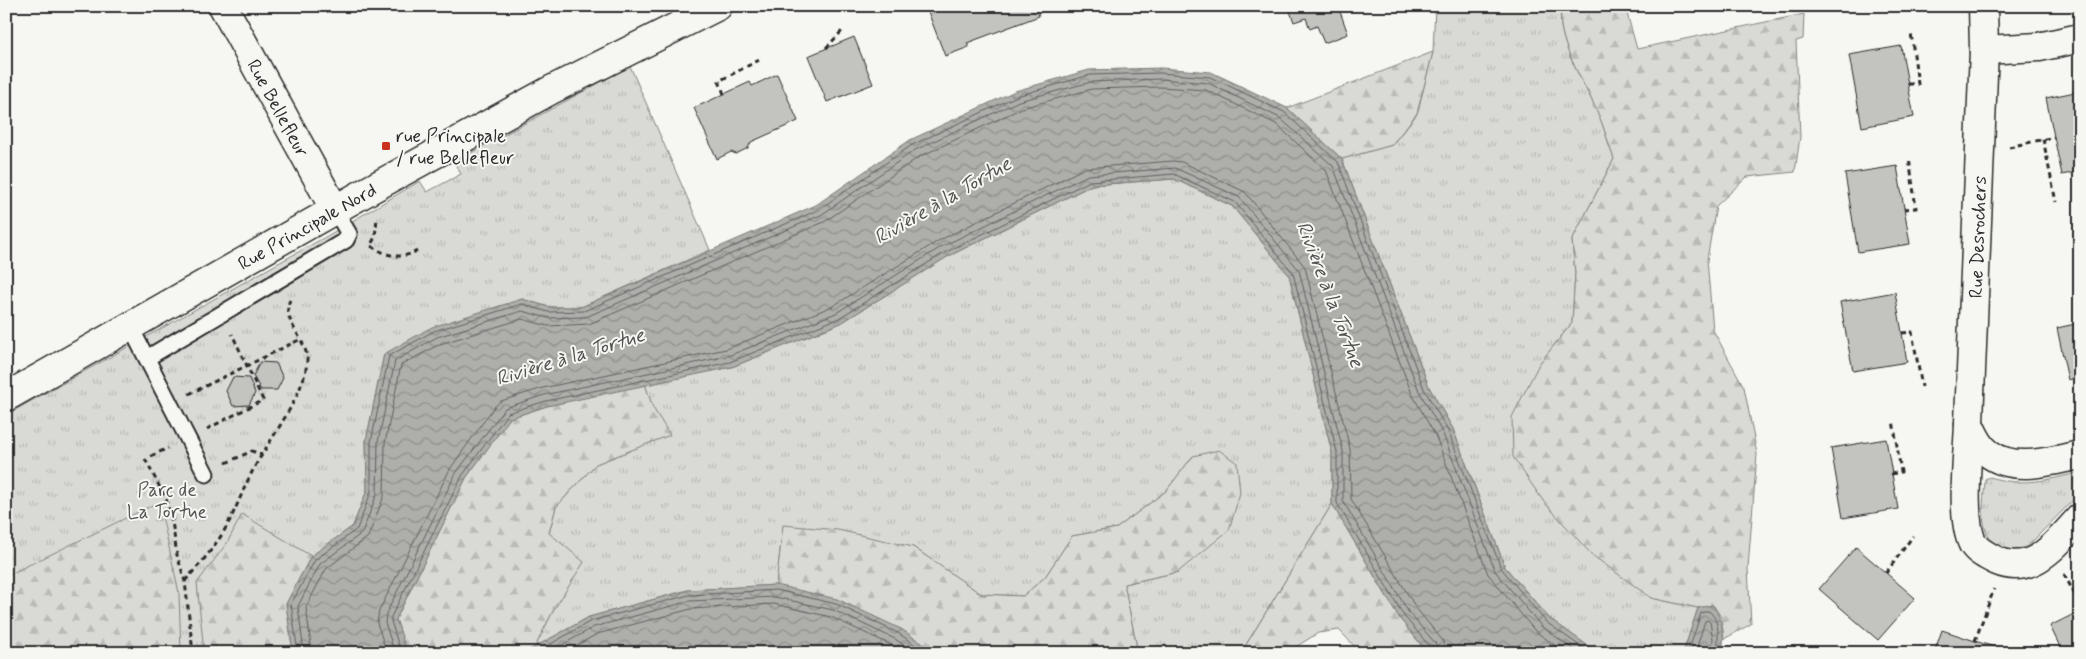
<svg xmlns="http://www.w3.org/2000/svg" width="2086" height="659" font-family="Mynerve,sans-serif">
<style>
.grass{fill:url(#grass-tufts);stroke:#828280}
.forest{fill:url(#forest-firs);stroke:#828280}
.water{fill:url(#water-waves);stroke:#7a7a78}
.lines{fill:none;stroke-linecap:round;stroke-linejoin:round}
.shore{stroke:#5f5f5e;stroke-width:1}
.building{fill:#c3c3c0;stroke:#2b2b2b}
.service-casing{stroke:#2b2b2b;stroke-width:19}
.minor-casing{stroke:#2b2b2b;stroke-width:31}
.tertiary-casing{stroke:#2b2b2b;stroke-width:31}
.path{stroke:#2b2b2b;stroke-width:3;stroke-dasharray:5 4;stroke-linecap:butt}
.service{stroke:#f6f6f2;stroke-width:15}
.minor{stroke:#f6f6f2;stroke-width:28}
.tertiary{stroke:#f6f6f2;stroke-width:28}
.poi-dot{fill:#c8321e;stroke:#f6f6f2;stroke-width:2}
.labels{text-anchor:middle;stroke-width:4;stroke-linejoin:round;paint-order:stroke}
.street-label{font-size:19px;fill:#2b2b2b;stroke:#f6f6f2}
.poi-label{font-size:19px;fill:#2b2b2b;stroke:#f6f6f2;text-anchor:start}
.park-label{font-size:19px;fill:#565656;stroke:#f6f6f2}
.water-label{font-size:20px;font-style:italic;fill:#525251;stroke:#f6f6f2}
</style>
<defs>
<pattern id="grass-tufts" width="24" height="20" patternUnits="userSpaceOnUse" patternTransform="scale(1.25)"><rect width="24" height="20" fill="#d9d9d5"/><path d="M3 7l-1-3M5 7V3M7 7l1-3M15 17l-1-3M17 17v-4M19 17l1-3" fill="none" stroke="#babab7"/></pattern>
<pattern id="forest-firs" width="22" height="20" patternUnits="userSpaceOnUse" patternTransform="scale(1.25)"><rect width="22" height="20" fill="#d9d9d5"/><path d="M5 1l3.5 6h-7zM16 11l3.5 6h-7z" fill="#babab7"/></pattern>
<pattern id="water-waves" width="16" height="10" patternUnits="userSpaceOnUse" patternTransform="scale(1.25)"><rect width="16" height="10" fill="#aeaeab"/><path d="M0 5q4-4 8 0t8 0" fill="none" stroke="#8e8e8b"/></pattern>
</defs>
<rect width="100%" height="100%" fill="#f6f6f2"/>
<filter id="ink" filterUnits="userSpaceOnUse"><feTurbulence type="fractalNoise" baseFrequency=".02" numOctaves="2"/><feDisplacementMap in="SourceGraphic" scale="10" xChannelSelector="R" yChannelSelector="G"/><feConvolveMatrix kernelMatrix="1 2 1 2 8 2 1 2 1" color-interpolation-filters="sRGB"/></filter>
<g filter="url(#ink)">
<g class="grass">
<path d="M 1435,6 L 1562,6 C 1553,37 1585,84 1597,111 C 1604,126 1608,143 1614,159 L 1572,240 L 1575,273 L 1572,323 L 1539,364 L 1651,598 L 1698,608 L 1683,653 L 1598,653 L 1549,618 L 1505,567 L 1453,429 L 1429,387 L 1342,159 L 1392,145 L 1417,114 L 1433,52 Z"/>
<path d="M 630,66 L 710,250 L 581,307 L 549,307 L 522,299 L 384,354 L 366,441 L 367,490 L 353,526 L 311,556 L 286,604 L 293,653 L 6,653 L 6,415 L 327,236 L 420,181 L 427,192 L 461,174 L 454,162 Z"/>
<path d="M 1174,179 L 1232,206 L 1289,275 L 1332,453 L 1332,504 L 1241,653 L 1138,653 L 1124,584 L 1178,572 L 1193,456 L 1166,491 L 1117,528 L 1072,536 L 1045,577 L 1023,596 L 981,594 L 913,547 L 783,526 L 776,585 L 688,590 L 589,617 L 535,647 L 553,611 L 549,533 L 556,507 L 596,464 L 669,435 L 653,408 L 645,384 L 732,367 L 841,323 L 947,257 L 1092,185 Z"/>
<path d="M 2080,472 L 2080,493 L 2028,546 C 2018,550 2012,551 2002,547 C 1976,539 1984,500 1985,479 L 1990,477 C 2020,487 2050,480 2080,472 Z"/>
</g>
<g class="forest">
<path d="M 1562,6 L 1625,6 L 1637,49 L 1804,14 L 1803,39 L 1796,41 L 1800,137 L 1795,172 L 1747,177 L 1716,206 L 1707,260 L 1713,330 L 1744,387 L 1757,454 L 1748,568 L 1751,624 L 1724,639 L 1721,617 L 1713,605 L 1698,608 L 1651,598 L 1592,555 L 1544,502 L 1513,457 L 1512,417 L 1539,364 L 1572,323 L 1575,273 L 1572,240 L 1614,159 C 1608,143 1604,126 1597,111 C 1585,84 1553,36 1562,6 Z"/>
<path d="M 1433,52 L 1417,113 L 1392,145 L 1342,159 L 1287,108 Z"/>
<path d="M 645,384 L 653,408 L 670,435 L 596,464 L 556,507 L 549,533 L 584,562 L 553,611 L 535,647 L 524,653 L 407,653 L 396,619 L 466,478 L 510,418 L 547,406 Z"/>
<path d="M 1219,450 L 1237,463 L 1240,493 L 1229,530 L 1178,572 L 1124,584 L 1138,653 L 936,653 L 901,629 L 776,585 L 783,525 L 838,530 L 913,547 L 981,594 L 1023,596 L 1045,577 L 1072,536 L 1117,528 L 1166,491 L 1193,456 Z"/>
<path d="M 159,502 L 179,593 L 181,653 L 6,653 L 6,576 Z"/>
<path d="M 1332,504 L 1400,619 L 1428,653 L 1361,653 L 1339,630 L 1318,633 L 1286,653 L 1241,653 Z"/>
<path d="M 242,514 L 311,556 L 286,604 L 293,653 L 204,653 L 197,583 L 227,543 Z"/>
</g>
<g class="water">
<path d="M 1161,68 L 1211,72 L 1287,108 L 1342,159 L 1429,387 L 1453,429 L 1505,567 L 1549,618 L 1598,653 L 1428,653 L 1400,619 L 1332,504 L 1332,453 L 1289,275 L 1232,206 L 1174,179 L 1092,185 L 947,257 L 841,323 L 732,367 L 547,406 L 510,418 L 466,478 L 396,619 L 407,653 L 293,653 L 286,604 L 311,556 L 353,526 L 367,490 L 366,441 L 384,354 L 432,327 L 522,299 L 549,307 L 581,307 L 816,205 L 910,140 L 1015,91 L 1089,70 Z"/>
<path d="M 776,585 L 837,599 L 901,629 L 936,653 L 524,653 L 589,617 L 688,590 Z"/>
<path d="M 1713,605 C 1723,621 1725,635 1722,653 L 1683,653 L 1698,608 Z"/>
</g>
<g class="lines">
<g class="shore">
<path d="M 298,653 L 291,604 L 315,560 L 357,529 L 371,492 L 371,442 L 389,356 L 434,331 L 522,304 L 548,312 L 584,311 L 818,210 L 912,145 L 1017,96 L 1090,75 L 1160,73 L 1210,77 L 1284,112 L 1338,162 L 1424,389 L 1448,431 L 1501,568 L 1546,622 L 1590,653"/>
<path d="M 304,653 L 298,606 L 320,564 L 362,533 L 377,494 L 378,442 L 395,361 L 437,337 L 522,311 L 548,318 L 586,317 L 821,215 L 915,150 L 1019,101 L 1091,82 L 1160,79 L 1208,83 L 1280,118 L 1333,166 L 1419,391 L 1443,434 L 1495,571 L 1542,627 L 1579,653"/>
<path d="M 312,653 L 306,607 L 326,569 L 368,537 L 384,496 L 385,443 L 401,365 L 440,344 L 522,319 L 548,326 L 589,324 L 824,222 L 919,157 L 1022,108 L 1092,89 L 1160,87 L 1206,90 L 1276,124 L 1326,170 L 1412,394 L 1436,437 L 1488,574 L 1535,631 L 1566,653"/>
<path d="M 387,653 L 377,623 L 379,611 L 450,469 L 494,407 L 501,401 L 543,388 L 726,349 L 833,306 L 938,241 L 1085,168 L 1173,161 L 1182,162 L 1245,192 L 1305,267 L 1350,449 L 1351,499 L 1416,608 L 1443,641 L 1445,653"/>
<path d="M 395,653 L 385,623 L 386,614 L 456,473 L 505,408 L 544,395 L 728,356 L 836,313 L 941,247 L 1088,175 L 1175,168 L 1239,197 L 1299,270 L 1343,451 L 1343,501 L 1409,613 L 1436,644 L 1438,653"/>
<path d="M 401,653 L 391,621 L 391,617 L 462,476 L 508,413 L 546,401 L 730,362 L 839,318 L 944,253 L 1090,181 L 1174,174 L 1235,202 L 1293,273 L 1337,452 L 1337,503 L 1404,616 L 1431,648 L 1432,653"/>
<path d="M 535,653 L 591,621 L 689,595 L 776,590 L 836,604 L 898,633 L 927,653"/>
<path d="M 548,653 L 594,627 L 690,601 L 775,597 L 833,610 L 895,639 L 916,653"/>
<path d="M 563,653 L 597,634 L 691,609 L 774,604 L 831,617 L 891,645 L 903,653"/>
<path d="M 1688,653 L 1701,613 L 1709,611 C 1721,622 1718,638 1717,653"/>
<path d="M 1695,653 L 1705,621 L 1708,620 L 1710,622 L 1713,639 L 1711,653"/>
</g>
</g>
<g class="building">
<path d="M 936,6 L 1035,6 L 1039,16 L 967,43 L 969,47 L 945,56 L 927,9 Z"/>
<path d="M 1288,6 L 1338,6 L 1348,34 L 1324,43 L 1317,26 L 1310,29 L 1306,18 L 1294,22 Z"/>
<path d="M 854,37 L 873,84 L 827,102 L 808,56 Z"/>
<path d="M 1901,46 L 1914,117 L 1862,127 L 1849,55 Z"/>
<path d="M 777,74 L 798,121 L 751,142 L 748,148 L 736,154 L 731,152 L 717,159 L 694,108 L 750,82 L 752,86 Z"/>
<path d="M 2080,91 L 2080,171 L 2062,175 L 2046,98 Z"/>
<path d="M 1897,166 L 1910,244 L 1858,252 L 1845,174 Z"/>
<path d="M 1895,292 L 1907,362 L 1853,371 L 1840,302 Z"/>
<path d="M 2080,323 L 2080,377 L 2068,380 L 2057,328 Z"/>
<path d="M 260,362 L 276,363 L 283,378 L 277,390 L 261,390 L 253,376 Z"/>
<path d="M 233,377 L 249,378 L 255,393 L 249,405 L 233,406 L 226,391 Z"/>
<path d="M 1886,439 L 1898,509 L 1843,518 L 1831,448 Z"/>
<path d="M 1856,547 L 1915,598 L 1878,640 L 1819,589 Z"/>
<path d="M 2080,611 L 2080,653 L 2063,653 L 2050,626 Z"/>
<path d="M 1942,630 L 1975,641 L 2014,653 L 1934,653 Z"/>
</g>
<g class="lines">
<g class="service-casing">
<g id="service">
<path d="M 130,326 L 206,474"/>
<path d="M 147,358 L 346,240 L 349,234 L 335,210"/>
</g>
</g>
<g class="minor-casing">
<g id="minor">
<path id="s1" d="M 223,6 L 335,210"/>
<path d="M 1983,6 L 1984,50 C 1979,174 1973,299 1969,424 C 1968,453 1960,519 1973,544 C 1978,552 1989,557 1997,561 C 2034,577 2058,541 2080,518"/>
<path d="M 1984,50 L 2039,47 L 2080,38"/>
<path d="M 1969,424 C 1974,434 1978,446 1988,453 C 2014,473 2051,461 2080,455"/>
</g>
</g>
<g class="tertiary-casing">
<g id="tertiary">
<path id="s2" d="M 6,397 L 373,188 L 551,90 L 718,6"/>
</g>
</g>
<g class="path">
<path d="M 826,48 L 842,31"/>
<path d="M 1908,84 L 1918,84 L 1911,33"/>
<path d="M 724,94 L 719,81 L 759,60"/>
<path d="M 2043,139 L 2056,202"/>
<path d="M 2009,147 L 2054,137"/>
<path d="M 1904,209 L 1916,208 L 1909,158"/>
<path d="M 372,243 L 375,237 L 377,218"/>
<path d="M 371,246 C 388,256 399,260 417,251"/>
<path d="M 1902,333 L 1912,332 L 1922,387"/>
<path d="M 189,394 L 301,339"/>
<path d="M 207,429 L 263,400 L 232,334"/>
<path d="M 151,456 L 168,448"/>
<path d="M 145,459 L 166,499 L 172,521 L 177,555 L 185,581 L 193,653"/>
<path d="M 226,463 L 252,451 L 262,455"/>
<path d="M 1891,474 L 1901,472 L 1893,420"/>
<path d="M 1886,573 L 1913,536"/>
<path d="M 2064,574 L 2080,604"/>
<path d="M 185,581 C 195,569 207,557 216,543 C 232,522 240,495 252,472 C 268,441 306,394 307,360 C 308,340 280,320 290,300"/>
<path d="M 1975,641 L 1994,589"/>
</g>
<use href="#service" class="service"/>
<use href="#minor" class="minor"/>
<use href="#tertiary" class="tertiary"/>
</g>
</g>
<rect class="poi-dot" x="381" y="141" width="10" height="10" rx="2.5"/>
<g class="labels">
<g class="street-label">
<text dy="7" stroke="none"><textPath href="#s1" startOffset="116">Rue Bellefleur</textPath></text>
<text dy="7" stroke="none"><textPath href="#s2" startOffset="346">Rue Principale Nord</textPath></text>
<text transform="translate(1977 237) rotate(-88)" y="7">Rue Desrochers</text>
</g>
<g class="poi-label">
<text x="396" y="142">rue Principale<tspan x="396" dy="22">/ rue Bellefleur</tspan></text>
</g>
<g class="park-label">
<text x="167" y="496">Parc de<tspan x="167" dy="22">La Tortue</tspan></text>
</g>
<g class="water-label">
<text transform="translate(942 200) rotate(-30)" y="7">Rivière à la Tortue</text>
<text transform="translate(1331 294) rotate(69)" y="7">Rivière à la Tortue</text>
<text transform="translate(570 356) rotate(-17)" y="7">Rivière à la Tortue</text>
</g>
</g>
<rect width="2086" height="659" fill="none" stroke="#f6f6f2" stroke-width="25"/>
<rect x="12" y="12" width="2061" height="634" fill="none" stroke="#2b2b2b" stroke-width="2" filter="url(#ink)"/>
</svg>
